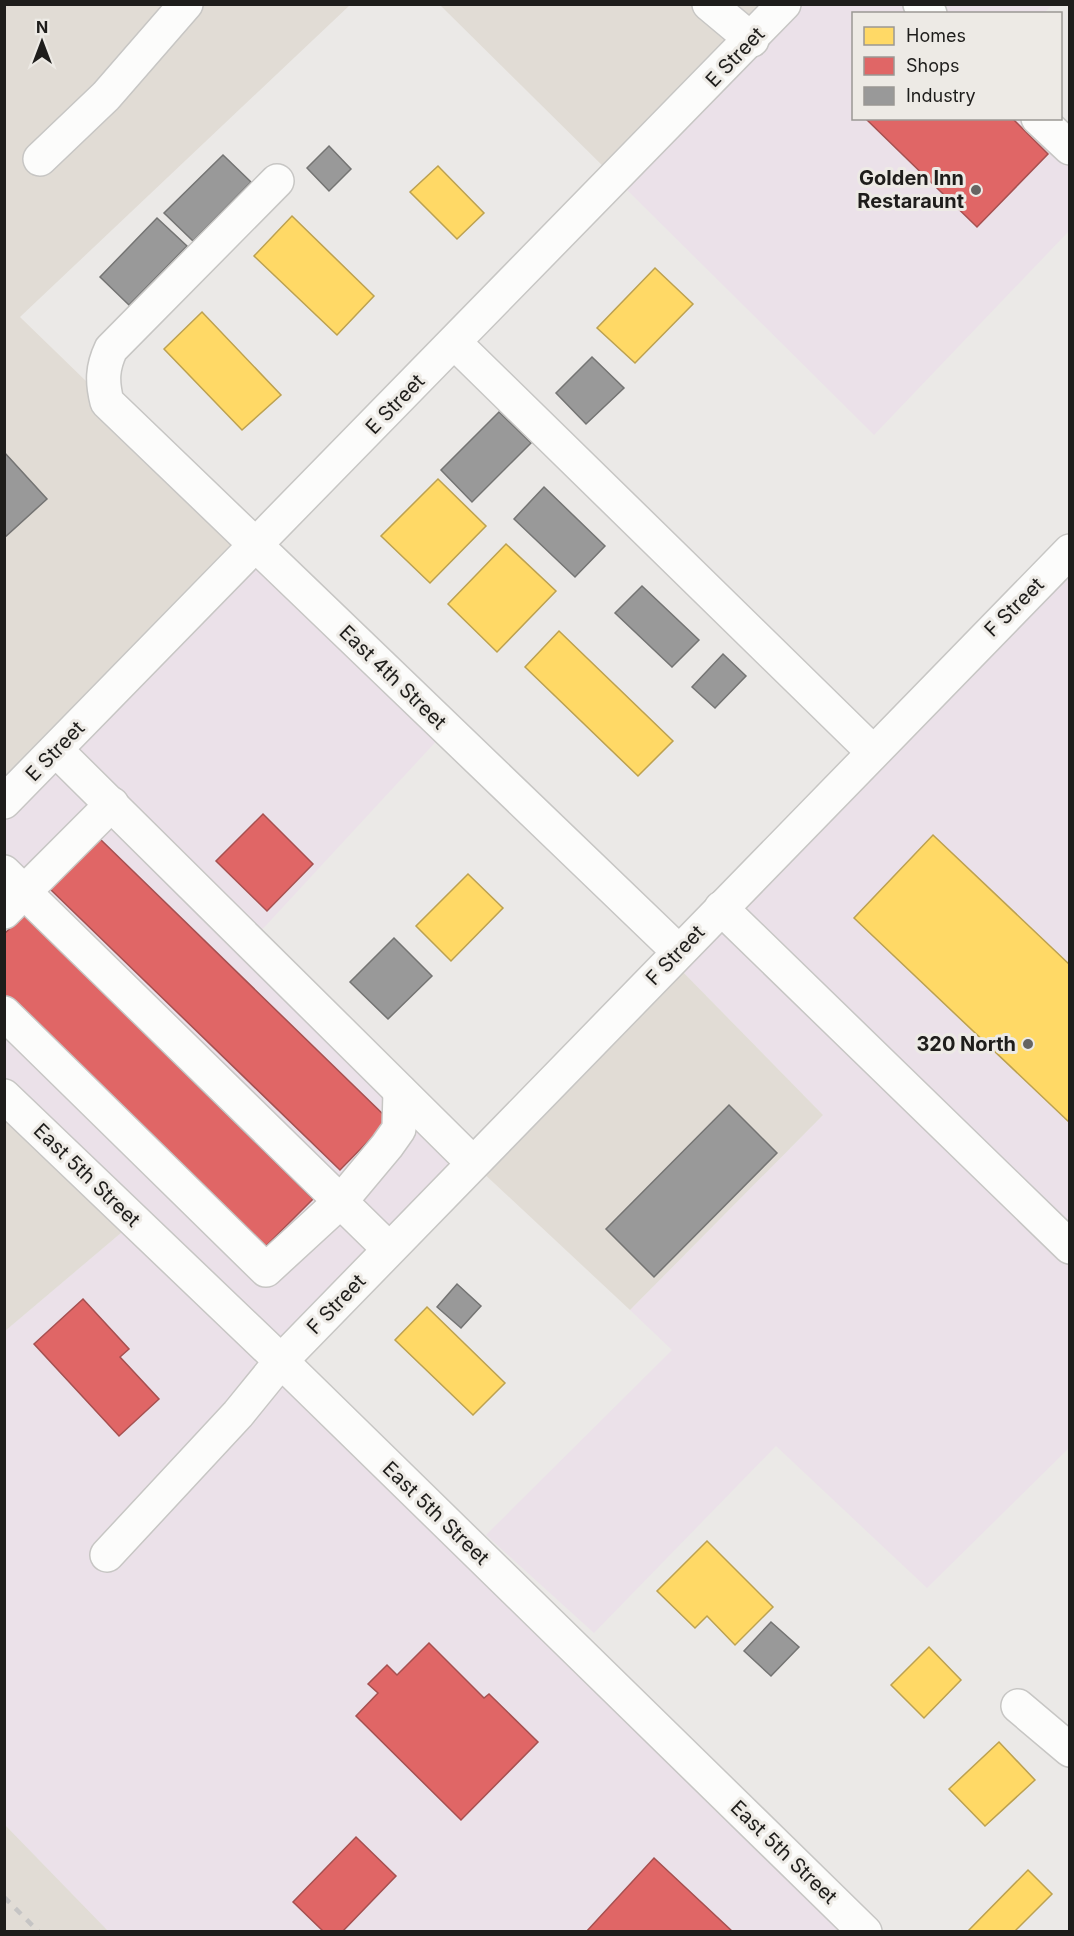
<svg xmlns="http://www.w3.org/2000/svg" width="1074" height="1936" font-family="Inter,sans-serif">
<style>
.commercial{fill:#ebe1e9}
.built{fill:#e1dcd5}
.homes{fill:#ffd966;stroke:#bca150;stroke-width:1.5}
.shops{fill:#e06666;stroke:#a65050;stroke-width:1.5}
.industry{fill:#999;stroke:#747473;stroke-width:1.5}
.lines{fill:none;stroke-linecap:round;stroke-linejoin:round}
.minor-casing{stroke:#c7c6c4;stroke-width:36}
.minor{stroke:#fcfcfb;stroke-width:33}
.rail{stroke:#c5c4c4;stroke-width:4.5;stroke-dasharray:8 8;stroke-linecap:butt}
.poi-dot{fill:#666462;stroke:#edeae5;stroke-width:2}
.labels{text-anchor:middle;stroke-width:6;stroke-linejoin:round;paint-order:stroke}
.street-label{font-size:20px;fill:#1e1d1b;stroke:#edeae5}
.poi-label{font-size:20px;font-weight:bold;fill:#1e1d1b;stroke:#edeae5;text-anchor:end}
</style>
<rect width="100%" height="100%" fill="#ebe9e7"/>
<g class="commercial">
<path d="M 784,5 L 1052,5 L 1043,14 L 854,14 L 854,118 L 1038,119 L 1070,149 L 1069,231 L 874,435 L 616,179 Z"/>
<path d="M 256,546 L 442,735 L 259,933 L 473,1163 L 281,1361 L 865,1931 L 108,1931 L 5,1825 L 5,1331 L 135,1221 L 5,1096 L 5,802 Z"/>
<path d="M 1069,563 L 1069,1448 L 927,1588 L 776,1446 L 594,1633 L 486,1535 L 672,1350 L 630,1310 L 823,1115 L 677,966 Z"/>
</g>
<g class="built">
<path d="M 5,5 L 350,5 L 20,317 L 256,546 L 5,802 Z"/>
<path d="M 440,5 L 784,5 L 616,179 Z"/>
<path d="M 677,966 L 823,1115 L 630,1310 L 479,1169 Z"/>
<path d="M 4,1096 L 135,1221 L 5,1331 L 4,1331 Z"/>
<path d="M 5,1825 L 108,1931 L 5,1931 Z"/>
</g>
<g class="homes">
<path d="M 438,166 L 484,213 L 457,239 L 410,192 Z"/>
<path d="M 292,216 L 374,296 L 337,335 L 254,256 Z"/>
<path d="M 655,268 L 693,304 L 635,363 L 597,328 Z"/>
<path d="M 202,312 L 281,395 L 242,430 L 164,349 Z"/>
<path d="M 438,479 L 486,526 L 430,583 L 381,536 Z"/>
<path d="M 506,544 L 556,591 L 497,652 L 448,604 Z"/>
<path d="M 559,631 L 673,741 L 638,776 L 525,667 Z"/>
<path d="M 933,835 L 1070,965 L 1070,1123 L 854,918 Z"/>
<path d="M 468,874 L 503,908 L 451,961 L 416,926 Z"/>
<path d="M 427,1307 L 505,1383 L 473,1415 L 395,1340 Z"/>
<path d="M 707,1541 L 773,1607 L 735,1645 L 707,1616 L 695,1628 L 657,1591 Z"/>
<path d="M 929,1647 L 961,1680 L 924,1718 L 891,1685 Z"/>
<path d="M 999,1742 L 1035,1780 L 985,1826 L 949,1789 Z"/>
<path d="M 1028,1870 L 1052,1894 L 1014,1932 L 967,1932 Z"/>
</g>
<g class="shops">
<path d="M 1012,118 L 1048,154 L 977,227 L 866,119 Z"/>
<path d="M 263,814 L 313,864 L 267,911 L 216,861 Z"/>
<path d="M 99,838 L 389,1120 L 340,1170 L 50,889 Z"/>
<path d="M 24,915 L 313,1199 L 262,1250 L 4,996 L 4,934 Z"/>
<path d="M 83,1299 L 129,1349 L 120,1357 L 159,1399 L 119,1436 L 34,1344 Z"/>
<path d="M 429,1643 L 484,1698 L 489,1694 L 538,1742 L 461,1820 L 356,1716 L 378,1693 L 368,1684 L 387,1665 L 397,1675 Z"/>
<path d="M 356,1837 L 396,1876 L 342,1932 L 324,1932 L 293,1902 Z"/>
<path d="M 654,1858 L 733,1932 L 586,1932 Z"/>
</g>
<g class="industry">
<path d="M 329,146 L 351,169 L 329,191 L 307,168 Z"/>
<path d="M 223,155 L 251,182 L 193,241 L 164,213 Z"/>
<path d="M 157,218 L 187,246 L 129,305 L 100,277 Z"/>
<path d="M 592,357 L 624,388 L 586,424 L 556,393 Z"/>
<path d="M 499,412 L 531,443 L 472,502 L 441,470 Z"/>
<path d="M 4,452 L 47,499 L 4,538 Z"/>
<path d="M 544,487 L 605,546 L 575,577 L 514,519 Z"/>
<path d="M 642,586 L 699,640 L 672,667 L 615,613 Z"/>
<path d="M 723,654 L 746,676 L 715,708 L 692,687 Z"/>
<path d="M 394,938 L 432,976 L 388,1019 L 350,982 Z"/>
<path d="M 729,1105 L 777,1153 L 654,1277 L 606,1229 Z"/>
<path d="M 457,1284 L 481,1306 L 461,1328 L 437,1307 Z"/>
<path d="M 771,1622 L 799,1647 L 771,1676 L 744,1651 Z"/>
</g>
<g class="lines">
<g class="minor-casing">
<g id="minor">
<path d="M 709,4 L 752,40"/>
<path d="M 920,4 L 930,14"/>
<path d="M 1038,118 L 1070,148"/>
<path d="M 40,159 L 106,96 L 186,4"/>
<path d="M 277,181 L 111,349 C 102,368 102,382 107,402 L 678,951"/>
<path d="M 455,343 L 872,751"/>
<path d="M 56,750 L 473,1163"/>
<path d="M 4,802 L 784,4"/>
<path d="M 4,872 L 389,1249"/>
<path d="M 721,908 L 1070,1247"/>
<path d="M 4,912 L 112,804"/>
<path d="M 4,1013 L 266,1270 L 341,1201 L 387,1146 L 399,1129 L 400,1091"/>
<path d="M 4,1096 L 281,1361 L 865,1932"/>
<path d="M 107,1555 L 238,1414 L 281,1361 L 1070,551"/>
<path d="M 1018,1706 L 1070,1750"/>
</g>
</g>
<use href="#minor" class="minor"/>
<path class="rail" d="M 4,1897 L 39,1932"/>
</g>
<g class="poi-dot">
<circle cx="976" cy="190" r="6"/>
<circle cx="1028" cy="1044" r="6"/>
</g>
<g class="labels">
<g class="street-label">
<text transform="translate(735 57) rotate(-46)" y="7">E Street</text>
<text transform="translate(395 404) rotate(-46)" y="7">E Street</text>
<text transform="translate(1014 607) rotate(-45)" y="7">F Street</text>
<text transform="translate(393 677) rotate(44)" y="7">East 4th Street</text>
<text transform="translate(55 751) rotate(-46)" y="7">E Street</text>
<text transform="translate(675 955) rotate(-46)" y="7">F Street</text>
<text transform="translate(87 1175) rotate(44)" y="7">East 5th Street</text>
<text transform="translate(336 1304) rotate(-46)" y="7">F Street</text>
<text transform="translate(436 1513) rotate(44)" y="7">East 5th Street</text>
<text transform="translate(784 1852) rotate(44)" y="7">East 5th Street</text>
</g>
<g class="poi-label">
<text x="964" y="185">Golden Inn<tspan x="964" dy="23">Restaraunt</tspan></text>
<text x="1016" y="1051">320 North</text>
</g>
</g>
<rect width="1074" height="1936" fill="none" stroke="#1e1d1b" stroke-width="12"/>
<rect x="852" y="12" width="210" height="108" fill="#edeae5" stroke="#9a9894" stroke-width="1.5"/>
<rect x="864" y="27" width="30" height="18" fill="#ffd966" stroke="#9a9894" stroke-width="1.5"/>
<text x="906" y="42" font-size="18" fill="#1e1d1b">Homes</text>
<rect x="864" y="57" width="30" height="18" fill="#e06666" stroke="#9a9894" stroke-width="1.5"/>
<text x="906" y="72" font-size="18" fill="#1e1d1b">Shops</text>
<rect x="864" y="87" width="30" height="18" fill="#999999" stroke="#9a9894" stroke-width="1.5"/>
<text x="906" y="102" font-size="18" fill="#1e1d1b">Industry</text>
<g transform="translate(42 42)" stroke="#edeae5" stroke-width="4.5" paint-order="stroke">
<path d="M0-4.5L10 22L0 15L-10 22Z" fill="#1e1d1b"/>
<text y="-9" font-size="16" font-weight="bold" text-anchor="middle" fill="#1e1d1b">N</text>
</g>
</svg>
